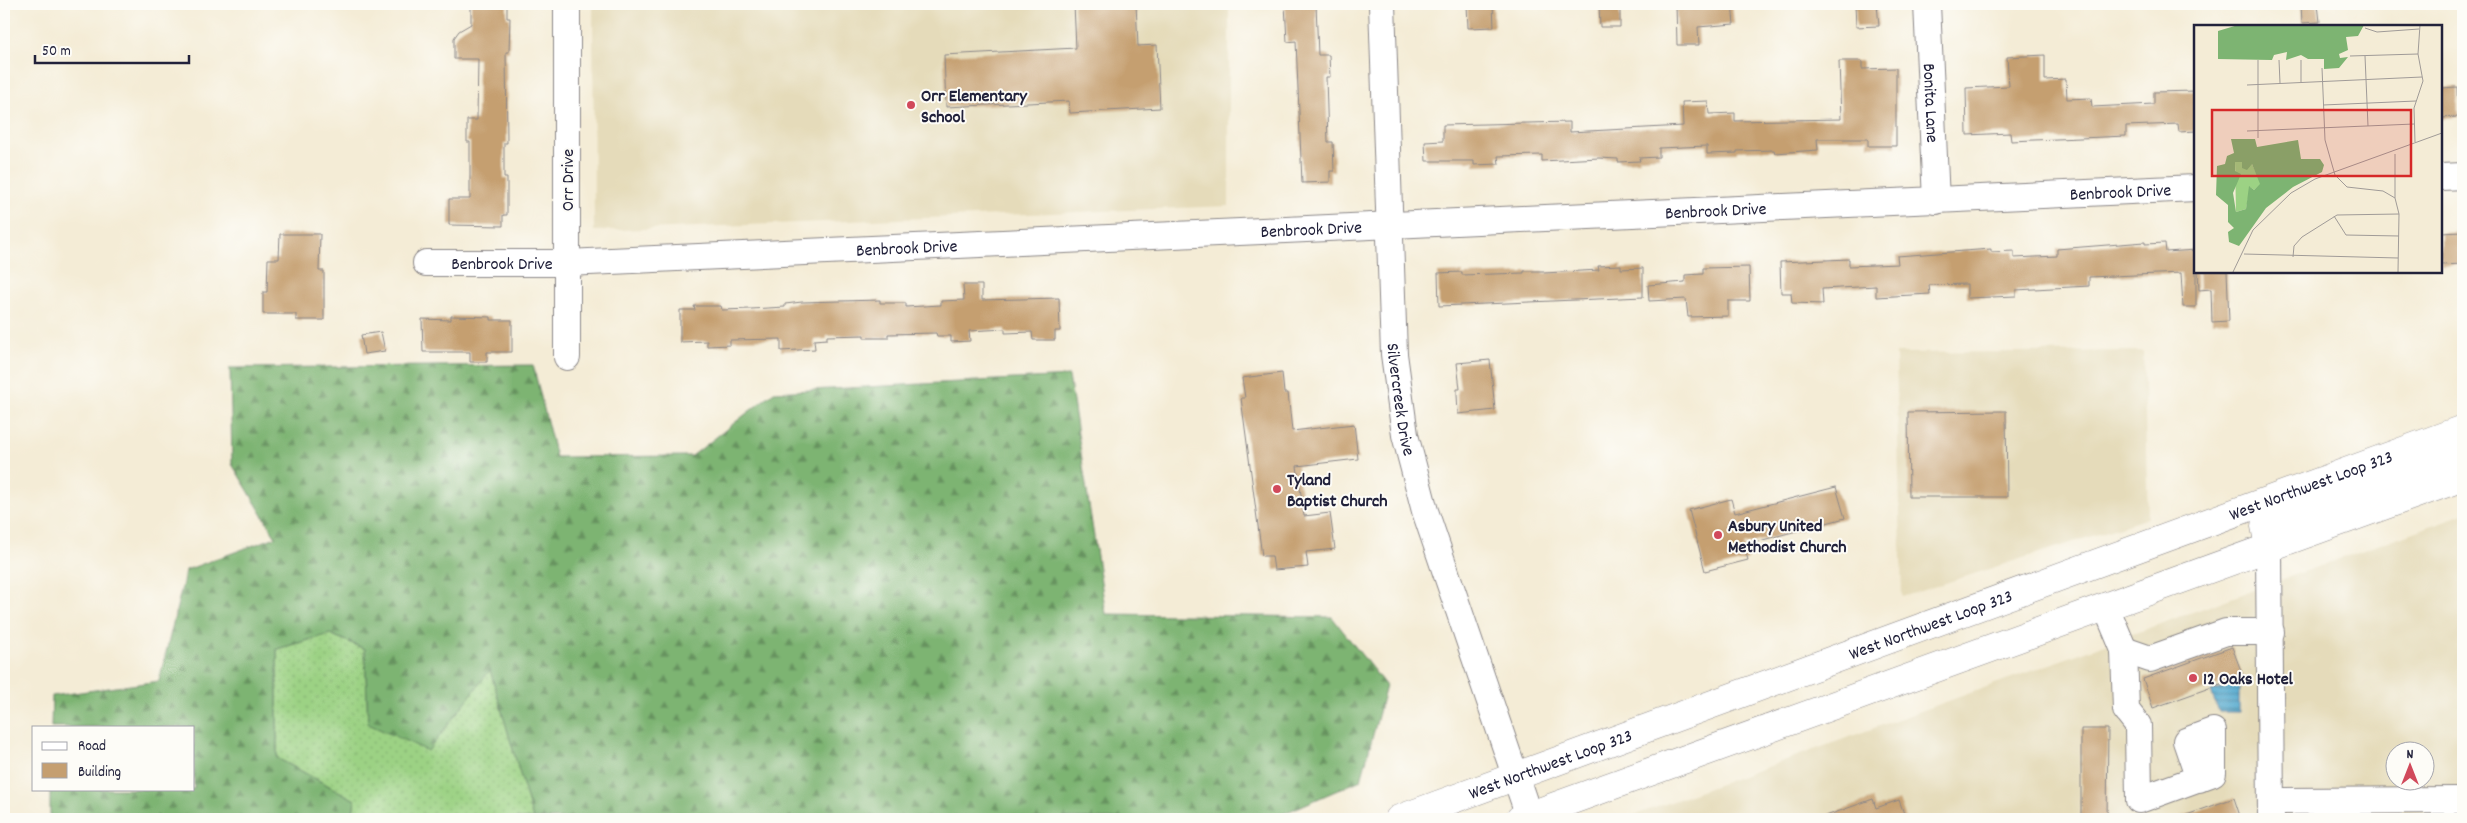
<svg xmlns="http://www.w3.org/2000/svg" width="2467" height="823" font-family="Dekko,sans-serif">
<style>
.built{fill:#e5dbba;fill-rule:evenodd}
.grass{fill:url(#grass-dots);stroke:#5f7a60}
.forest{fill:url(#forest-firs);stroke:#506b56}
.water{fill:url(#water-rules);stroke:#3a6584}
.building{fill:#c59f70}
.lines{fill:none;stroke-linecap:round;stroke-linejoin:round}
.minor-casing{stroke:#8b8788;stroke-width:28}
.highway-casing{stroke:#8b8788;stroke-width:29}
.minor{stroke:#fff;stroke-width:26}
.highway{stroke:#fff;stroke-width:28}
.poi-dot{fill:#d1495b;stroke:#fdfcf7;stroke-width:2}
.labels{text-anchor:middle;stroke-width:4;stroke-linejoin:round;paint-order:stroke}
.poi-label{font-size:18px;font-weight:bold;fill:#22223b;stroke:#fdfcf7;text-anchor:start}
.street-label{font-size:18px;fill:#22223b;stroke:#fdfcf7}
.inset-road{fill:none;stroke:#a09b98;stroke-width:1}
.view{fill:#d62828;fill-opacity:0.15;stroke:#d62828;stroke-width:2.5}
.inset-edge{fill:none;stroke:#22223b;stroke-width:2.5}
</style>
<defs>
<pattern id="grass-dots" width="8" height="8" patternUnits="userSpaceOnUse" patternTransform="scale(1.25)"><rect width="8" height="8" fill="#9cd284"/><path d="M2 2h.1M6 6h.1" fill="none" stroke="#86b473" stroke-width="1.8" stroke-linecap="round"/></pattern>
<pattern id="forest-firs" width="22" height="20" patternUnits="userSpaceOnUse" patternTransform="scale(1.25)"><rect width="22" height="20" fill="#7db472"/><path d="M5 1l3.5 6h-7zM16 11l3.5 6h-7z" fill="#66925f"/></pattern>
<pattern id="water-rules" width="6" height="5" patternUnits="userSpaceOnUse" patternTransform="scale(1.25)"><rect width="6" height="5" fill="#51a8ce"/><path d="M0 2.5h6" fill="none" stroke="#4388a8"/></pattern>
</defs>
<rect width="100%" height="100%" fill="#fdfcf7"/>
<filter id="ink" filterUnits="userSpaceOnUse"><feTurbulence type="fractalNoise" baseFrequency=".02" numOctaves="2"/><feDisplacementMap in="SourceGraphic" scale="10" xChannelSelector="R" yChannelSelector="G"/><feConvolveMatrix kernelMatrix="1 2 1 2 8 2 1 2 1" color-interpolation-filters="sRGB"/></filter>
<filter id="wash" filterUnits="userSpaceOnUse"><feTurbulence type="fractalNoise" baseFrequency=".0096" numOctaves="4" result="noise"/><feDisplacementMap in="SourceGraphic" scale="20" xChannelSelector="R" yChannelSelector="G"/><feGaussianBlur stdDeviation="1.12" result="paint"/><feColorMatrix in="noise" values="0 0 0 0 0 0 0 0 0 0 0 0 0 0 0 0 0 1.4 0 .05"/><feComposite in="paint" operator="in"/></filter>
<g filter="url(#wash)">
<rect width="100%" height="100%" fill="#f4ecd6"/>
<g class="built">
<path d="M 593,4 L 1229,4 L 1229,206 L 594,231 Z"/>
<path d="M 2143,351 L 2148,518 L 1902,597 L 1896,353 Z"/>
<path d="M 2463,514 L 2463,819 L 1624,819 L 2303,572 ZM 2394,750 L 2424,750 L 2424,780 L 2394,780 Z"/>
</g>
<path class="grass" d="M 330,634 L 365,649 L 368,724 L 490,669 L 533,819 L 352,819 L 355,800 L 277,758 L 277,649 Z"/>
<path class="forest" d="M 533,365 L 556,457 L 692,456 L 774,392 L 1069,376 L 1106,614 L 1332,617 L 1386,686 L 1361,780 L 1271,819 L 533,819 L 490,670 L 428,751 L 368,724 L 365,649 L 330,634 L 277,649 L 277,758 L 355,800 L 352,819 L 50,819 L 50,789 L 194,789 L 194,727 L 51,727 L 52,696 L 159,681 L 186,570 L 276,537 L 232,464 L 230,368 Z"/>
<path class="water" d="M 2239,682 L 2239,712 L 2219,712 L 2211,692 Z"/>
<g id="blocks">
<g class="building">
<path d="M 471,4 L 507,4 L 507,18 L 510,18 L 509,52 L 506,52 L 507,143 L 504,143 L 504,178 L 507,178 L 507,215 L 503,215 L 503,226 L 449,225 L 449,199 L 470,199 L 470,142 L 467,142 L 467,120 L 477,120 L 478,59 L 454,59 L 454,38 L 459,31 L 471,24 Z"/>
<path d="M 1074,4 L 1136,4 L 1138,46 L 1157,45 L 1160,108 L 1070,113 L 1069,101 L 946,107 L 944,55 L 1076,48 Z"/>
<path d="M 1285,4 L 1316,4 L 1318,55 L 1329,55 L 1330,77 L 1326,77 L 1328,142 L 1333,142 L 1334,171 L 1330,171 L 1330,182 L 1302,183 L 1296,41 L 1287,42 Z"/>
<path d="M 1467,4 L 1493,4 L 1494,27 L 1468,28 Z"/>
<path d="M 1599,4 L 1620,4 L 1620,27 L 1600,27 Z"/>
<path d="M 1676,4 L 1732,4 L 1734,24 L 1698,27 L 1699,45 L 1677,45 Z"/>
<path d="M 1855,4 L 1877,4 L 1879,26 L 1856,27 Z"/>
<path d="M 2301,4 L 2318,4 L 2320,22 L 2302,23 Z"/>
<path d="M 2045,55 L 2045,80 L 2066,79 L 2067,99 L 2091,98 L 2092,107 L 2154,104 L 2154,92 L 2196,91 L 2196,131 L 2179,132 L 2178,124 L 2126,126 L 2126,136 L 2011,141 L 2010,133 L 1967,135 L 1966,88 L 2009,86 L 2007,57 Z"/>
<path d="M 1839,61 L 1862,61 L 1862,69 L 1896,68 L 1896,146 L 1868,146 L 1868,139 L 1817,139 L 1818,150 L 1775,153 L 1774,150 L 1737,151 L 1737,153 L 1707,154 L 1707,146 L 1659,148 L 1659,157 L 1639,158 L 1640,161 L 1618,162 L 1618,159 L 1599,158 L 1542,161 L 1542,155 L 1498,156 L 1499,164 L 1474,165 L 1474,161 L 1426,161 L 1425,142 L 1443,141 L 1443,125 L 1570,122 L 1570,132 L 1683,126 L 1682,102 L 1708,101 L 1709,114 L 1735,113 L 1735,121 L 1841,119 Z"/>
<path d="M 2457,87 L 2458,117 L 2441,118 L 2441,88 Z"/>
<path d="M 2463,232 L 2463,264 L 2441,265 L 2441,233 Z"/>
<path d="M 280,234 L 320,234 L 319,271 L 324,271 L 324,320 L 296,320 L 296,314 L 263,314 L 263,292 L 267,292 L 268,259 L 279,259 Z"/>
<path d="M 2145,242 L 2145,244 L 2165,243 L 2166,252 L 2196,250 L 2196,307 L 2183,307 L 2181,273 L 2089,277 L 2089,286 L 2016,290 L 2016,296 L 1967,298 L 1967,284 L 1929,285 L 1930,294 L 1876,297 L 1876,286 L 1822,289 L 1823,304 L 1792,303 L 1791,293 L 1781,293 L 1780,262 L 1849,259 L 1849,266 L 1898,264 L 1897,256 L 1991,249 L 1991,252 L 2014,251 L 2014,258 L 2057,256 L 2057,249 Z"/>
<path d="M 1621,265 L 1621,269 L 1643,268 L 1643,297 L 1439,306 L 1438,273 L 1462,272 L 1462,275 L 1524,273 L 1524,271 L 1544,271 L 1544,273 L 1599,270 L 1598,266 Z"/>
<path d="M 1749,267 L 1750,301 L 1728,301 L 1728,316 L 1688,317 L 1686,299 L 1649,301 L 1648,285 L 1685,282 L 1685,275 L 1703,274 L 1703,268 Z"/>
<path d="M 2198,271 L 2227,271 L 2229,321 L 2212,322 L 2211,289 L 2199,290 Z"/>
<path d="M 963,285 L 982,285 L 982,300 L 1059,298 L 1060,331 L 1055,331 L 1055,340 L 1033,340 L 1032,332 L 1005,333 L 1005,329 L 969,331 L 970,341 L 951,342 L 951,336 L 937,336 L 936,333 L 888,334 L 888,338 L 864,338 L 864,335 L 827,336 L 827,339 L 814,340 L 815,349 L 781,351 L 781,339 L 730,340 L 730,345 L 707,346 L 707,341 L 680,342 L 680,310 L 695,310 L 694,306 L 721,306 L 722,310 L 751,309 L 785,307 L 785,304 L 802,302 L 880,300 L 880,303 L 906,303 L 906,307 L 941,305 L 941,301 L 964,300 Z"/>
<path d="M 451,316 L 491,317 L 491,320 L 512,320 L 512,352 L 487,352 L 487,362 L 470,362 L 470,352 L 423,352 L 422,319 L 451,320 Z"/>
<path d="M 381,332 L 385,351 L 364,354 L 361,335 Z"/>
<path d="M 1490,360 L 1495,410 L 1458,414 L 1457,394 L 1457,389 L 1460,389 L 1457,363 Z"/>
<path d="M 1282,373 L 1284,393 L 1288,393 L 1292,431 L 1354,424 L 1358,459 L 1297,466 L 1304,516 L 1330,513 L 1335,549 L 1306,552 L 1308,567 L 1274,570 L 1272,556 L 1262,556 L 1241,398 L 1245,398 L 1242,378 Z"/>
<path d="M 2006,411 L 2007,497 L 1909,497 L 1908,412 Z"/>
<path d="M 1836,487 L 1845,518 L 1744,545 L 1748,560 L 1705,571 L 1689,510 L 1731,499 L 1735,513 Z"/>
<path d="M 2232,647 L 2243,676 L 2153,708 L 2143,679 Z"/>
<path d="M 2081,729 L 2108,729 L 2107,819 L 2081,819 Z"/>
<path d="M 2234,798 L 2241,819 L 2182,819 L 2181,817 Z"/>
<path d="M 1873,799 L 1876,808 L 1899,800 L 1906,819 L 1823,819 L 1823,817 Z"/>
</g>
</g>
</g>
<g filter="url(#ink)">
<use href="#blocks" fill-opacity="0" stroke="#8b8788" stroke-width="1"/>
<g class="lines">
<g class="minor-casing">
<g id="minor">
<path d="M 567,4 L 567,357"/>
<path id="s1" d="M 1382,4 L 1394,354 L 1405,435 L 1425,511 L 1530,819"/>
<path id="s2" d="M 1927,4 L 1936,201"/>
<path d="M 2441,177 L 2463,176"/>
<path id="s3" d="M 426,263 L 567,263 L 2196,188"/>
<path d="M 2269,547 L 2271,819"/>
<path d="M 2106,607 L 2124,650 L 2126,710 L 2138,725 L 2139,800 L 2213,773 L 2213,731 L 2186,741 L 2199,779"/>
<path d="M 2124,650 L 2150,659 L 2226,632 L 2271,632"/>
<path d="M 2271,801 L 2463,800"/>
</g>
</g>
<g class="highway-casing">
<g id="highway">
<path d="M 2269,547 L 2265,526 L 2269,520 L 2463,451"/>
<path id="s4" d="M 1399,819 L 2463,429"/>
<path d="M 1520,819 L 2463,477"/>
</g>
</g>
<use href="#minor" class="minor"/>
<use href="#highway" class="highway"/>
</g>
</g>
<g class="poi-dot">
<circle cx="911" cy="105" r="5"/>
<circle cx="1277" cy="489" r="5"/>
<circle cx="1718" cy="535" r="5"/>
<circle cx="2193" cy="678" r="5"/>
</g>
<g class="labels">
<g class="poi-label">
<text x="921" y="101">Orr Elementary<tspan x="921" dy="21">School</tspan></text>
<text x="1287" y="485">Tyland<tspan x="1287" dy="21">Baptist Church</tspan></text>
<text x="1728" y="531">Asbury United<tspan x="1728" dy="21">Methodist Church</tspan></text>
<text x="2203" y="684">12 Oaks Hotel</text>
</g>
<g class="street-label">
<text dy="6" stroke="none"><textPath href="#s2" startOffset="99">Bonita Lane</textPath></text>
<text transform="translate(567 180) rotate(-90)" y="6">Orr Drive</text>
<text dy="6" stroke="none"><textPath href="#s3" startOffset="1696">Benbrook Drive</textPath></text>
<text dy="6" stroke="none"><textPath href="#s3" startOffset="1291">Benbrook Drive</textPath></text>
<text dy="6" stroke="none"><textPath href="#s3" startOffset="886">Benbrook Drive</textPath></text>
<text dy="6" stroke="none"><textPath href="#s3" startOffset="481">Benbrook Drive</textPath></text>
<text dy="6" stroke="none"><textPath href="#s3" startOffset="76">Benbrook Drive</textPath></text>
<text dy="6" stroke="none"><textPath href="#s1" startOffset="396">Silvercreek Drive</textPath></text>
<text dy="6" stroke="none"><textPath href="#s4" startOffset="971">West Northwest Loop 323</textPath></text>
<text dy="6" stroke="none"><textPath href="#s4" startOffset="566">West Northwest Loop 323</textPath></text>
<text dy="6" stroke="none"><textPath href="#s4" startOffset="161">West Northwest Loop 323</textPath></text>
</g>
</g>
<g transform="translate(2194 25)">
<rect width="248" height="248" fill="#f4ecd6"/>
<path d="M 45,136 L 58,139 L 67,159 L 60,165 L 56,162 L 52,184 L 42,187 L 41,137 Z" fill="#9cd284"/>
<path d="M 44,0 L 170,0 L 164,11 L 152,12 L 154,25 L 145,29 L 146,33 L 154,32 L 145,43 L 130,44 L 130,34 L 114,34 L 107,30 L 92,35 L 93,27 L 80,30 L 78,35 L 24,34 L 24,6 ZM 37,114 L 61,114 L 63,122 L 104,115 L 107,134 L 126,134 L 130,140 L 128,147 L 99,162 L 72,183 L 45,221 L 35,217 L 34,207 L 40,203 L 34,197 L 34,180 L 22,170 L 23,141 L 31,139 L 33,131 L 40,128 ZM 41,137 L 48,137 L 48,143 L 53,145 L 58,139 L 66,159 L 60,165 L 55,161 L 52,184 L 42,187 L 39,168 L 47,149 L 41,146 Z" fill="#7db472" fill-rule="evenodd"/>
<path class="inset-road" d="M 171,3 L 183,7 L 225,4M 156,31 L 224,29M 171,31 L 174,101M 85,35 L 86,58M 107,35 L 107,57M 128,43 L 131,115 L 141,150 L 153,162 L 189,166 L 201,173 L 205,189 L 204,247M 53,60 L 228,52M 129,80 L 222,76M 53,106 L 220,99M 64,113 L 64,35M 221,117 L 220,83 L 229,56 L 224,29 L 226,0M 201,173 L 201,129M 140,191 L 152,210 L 205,211M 50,229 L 204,233M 99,232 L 100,221 L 108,212 L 143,190 L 205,189M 39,247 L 59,205 L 97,168 L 121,154 L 248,108"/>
<path class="view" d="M 18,85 L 217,85 L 217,151 L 18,151 Z"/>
<rect width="248" height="248" class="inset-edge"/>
</g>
<rect width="2467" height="823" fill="none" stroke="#fdfcf7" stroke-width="20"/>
<rect x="32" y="726" width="162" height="65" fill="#fdfcf7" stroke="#a5a5ac"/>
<rect x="42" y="742" width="25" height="8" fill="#ffffff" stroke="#a5a5ac"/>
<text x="78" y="750" font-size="15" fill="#22223b">Road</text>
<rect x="42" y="763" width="25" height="15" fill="#c59f70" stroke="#a5a5ac"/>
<text x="78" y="776" font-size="15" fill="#22223b">Building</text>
<g transform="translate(2410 766)"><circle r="24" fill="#fdfcf7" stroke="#a5a5ac"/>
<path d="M0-4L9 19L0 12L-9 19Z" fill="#d1495b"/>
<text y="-8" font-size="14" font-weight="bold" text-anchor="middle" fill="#22223b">N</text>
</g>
<path d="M35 55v8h154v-8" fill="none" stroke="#22223b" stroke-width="2.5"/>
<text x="42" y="55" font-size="15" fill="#22223b" stroke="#fdfcf7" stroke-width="4" paint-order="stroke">50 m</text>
</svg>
